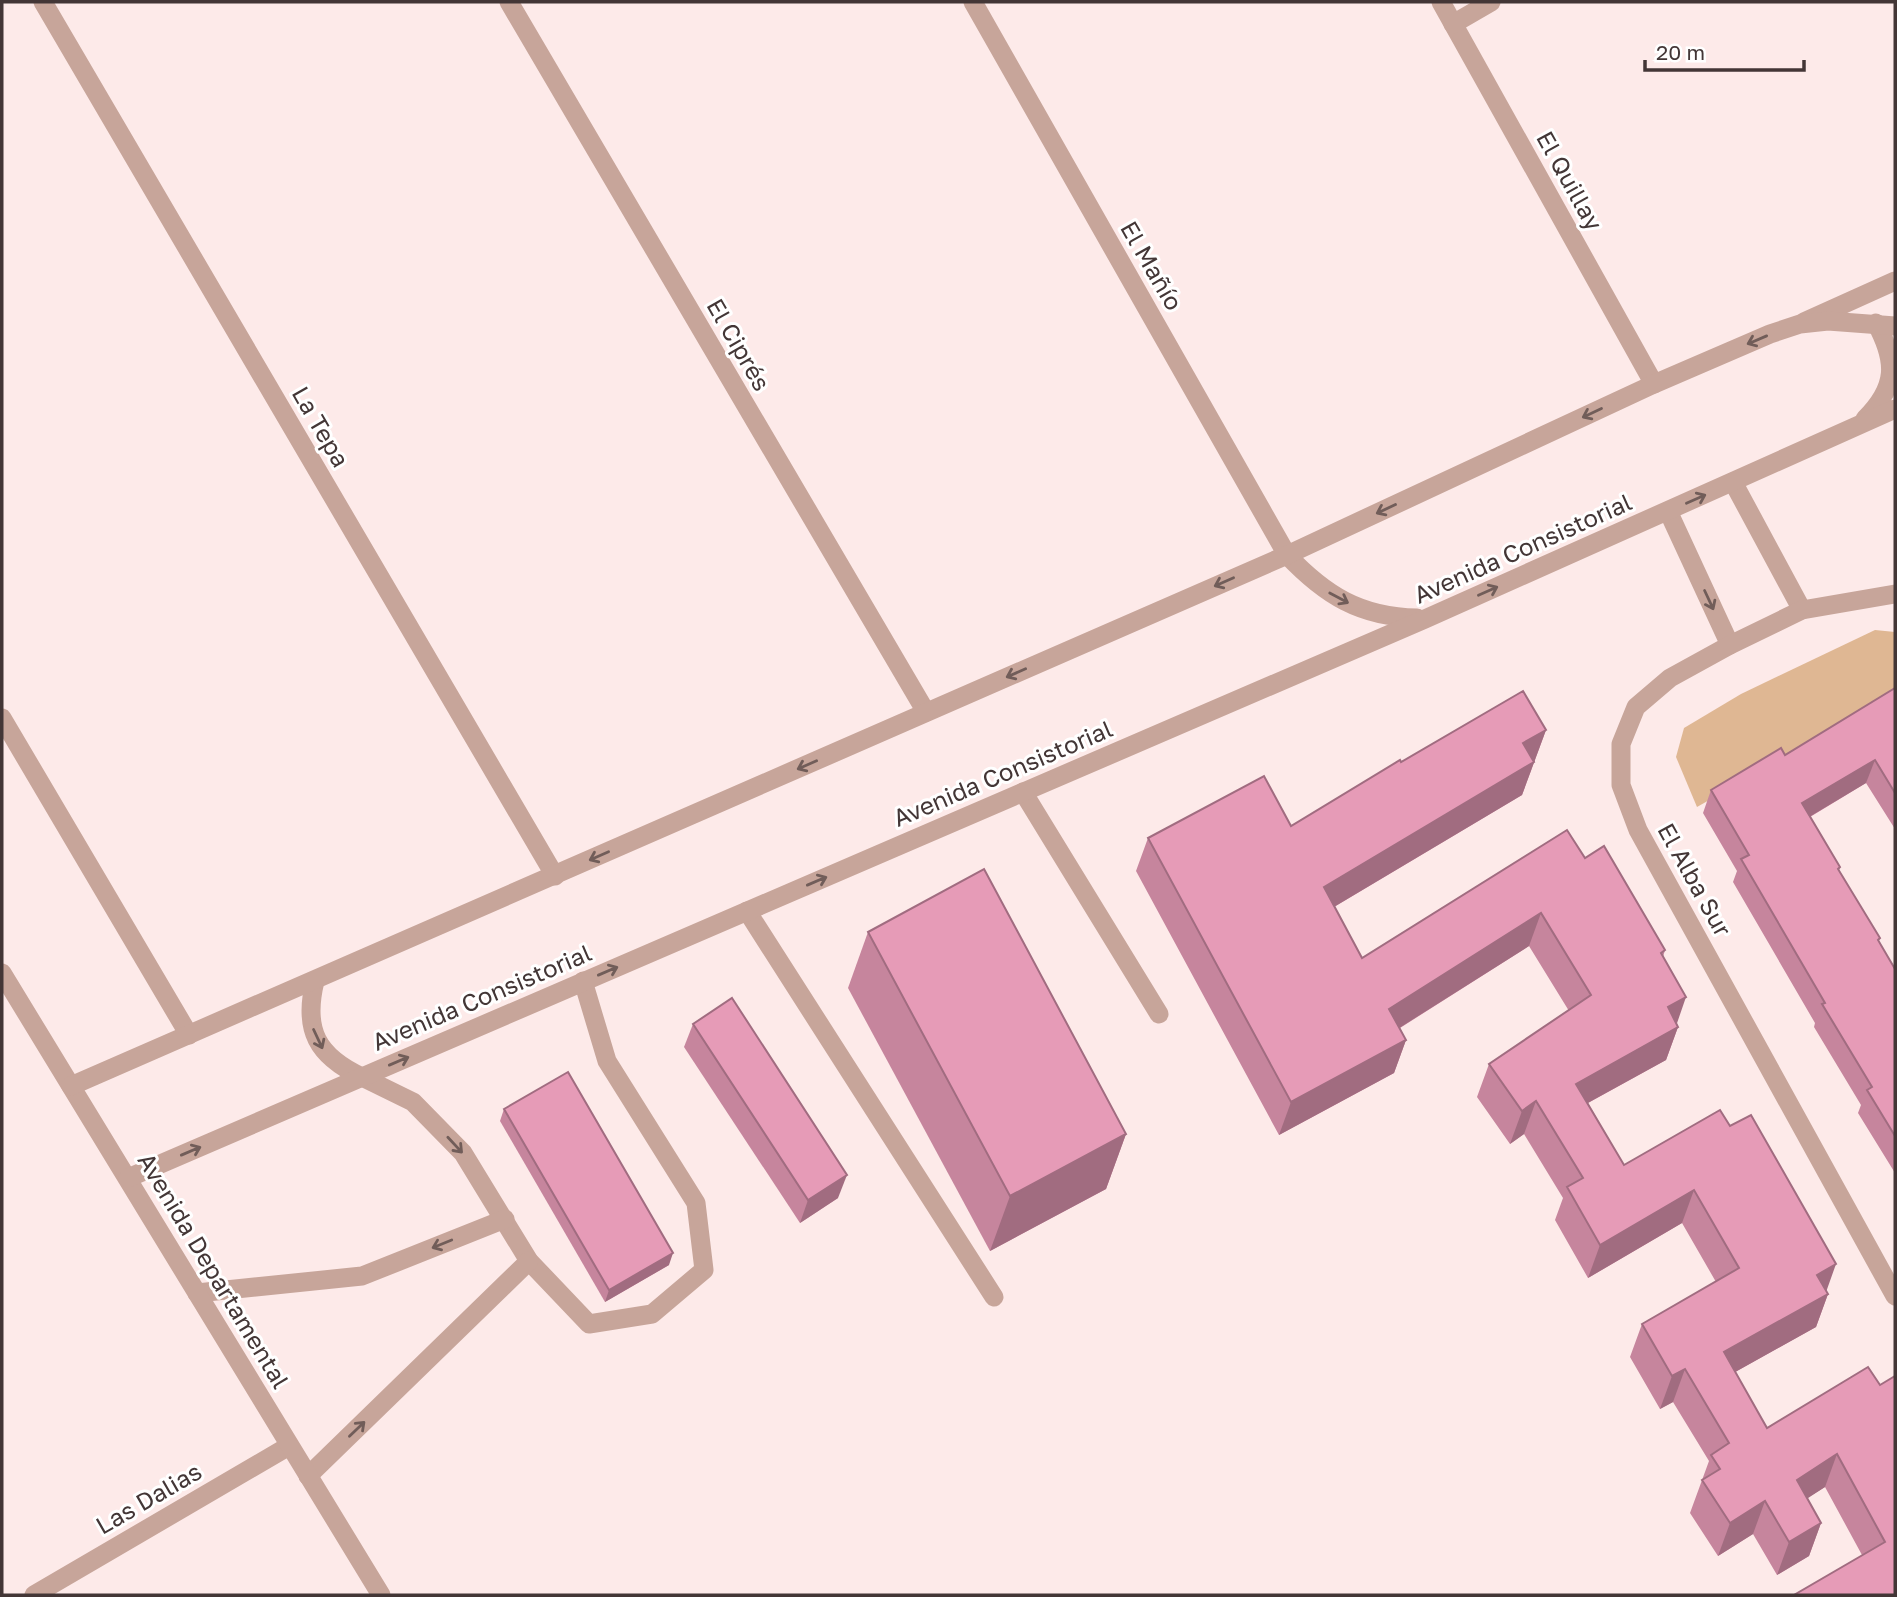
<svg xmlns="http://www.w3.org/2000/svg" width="1897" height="1597" font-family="'Golos Text',sans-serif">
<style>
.green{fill:#dfb793}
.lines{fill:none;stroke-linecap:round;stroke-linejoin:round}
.service{stroke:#c7a59a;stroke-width:19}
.minor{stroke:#c7a59a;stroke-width:19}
.tertiary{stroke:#c7a59a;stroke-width:19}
.wall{fill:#c6859d}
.shaded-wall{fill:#a16c80}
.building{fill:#e69bb7;stroke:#a16c80;stroke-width:2}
.oneway{stroke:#715d59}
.labels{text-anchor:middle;stroke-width:6;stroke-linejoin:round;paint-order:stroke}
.street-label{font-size:24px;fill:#433636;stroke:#fff}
</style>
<rect width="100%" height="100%" fill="#fdeae9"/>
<path class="green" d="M 1875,630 L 1895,632 L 1895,695 L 1697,807 L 1676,757 L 1684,728 L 1741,694 Z"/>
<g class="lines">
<g class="service">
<path d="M 1023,792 L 1159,1014"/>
<path d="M 747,911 L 994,1297"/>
<path d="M 362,1077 L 413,1102 L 463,1153 L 529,1261 L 589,1324 L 652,1314 L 704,1270 L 696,1203 L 607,1061 L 583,981"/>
<path d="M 197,1293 L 362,1276 L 505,1219"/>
<path d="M 308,1476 L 529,1261"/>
</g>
<g class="minor">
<path d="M 43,2 L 555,876"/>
<path d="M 509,2 L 926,712"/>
<path d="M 973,2 L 1287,555"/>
<path d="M 1441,2 L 1654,384"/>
<path d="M 1453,24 L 1491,2"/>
<path d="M 1804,322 L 1895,281"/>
<path d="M 1733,482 L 1802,610"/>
<path d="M 1668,511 L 1730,645"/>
<path d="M 1895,594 L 1802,610 L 1730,645 L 1670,678 L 1636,707 L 1621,744 L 1621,785 L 1638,830 L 1895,1296"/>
<path d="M 2,718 L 189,1035"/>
<path d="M 34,1595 L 289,1446"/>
</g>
<g class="tertiary">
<path d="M 1865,419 C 1897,387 1897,362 1876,323"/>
<path d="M 1287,555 C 1325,595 1360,617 1417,618"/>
<path d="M 2,973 L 381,1595"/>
<path d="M 315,981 C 303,1030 317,1056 362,1077"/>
<path d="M 71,1086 L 1287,555 L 1654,384 L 1770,334 L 1800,324 L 1828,321 L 1895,326"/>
<path d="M 128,1178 L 1425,619 L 1895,409"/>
</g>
</g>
<g class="wall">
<path d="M 1895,688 L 1895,829 L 1866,783 L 1810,817 L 1840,867 L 1839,870 L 1879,942 L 1895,969 L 1895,1173 L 1858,1113 L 1861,1105 L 1814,1027 L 1815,1023 L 1733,882 L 1737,871 L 1703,813 L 1711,790 L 1785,755 Z"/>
<path d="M 1546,730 L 1522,795 L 1334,907 L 1362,958 L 1585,858 L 1665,950 L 1663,957 L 1677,1024 L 1678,1027 L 1666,1060 L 1588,1103 L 1624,1165 L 1720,1110 L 1828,1294 L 1816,1327 L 1735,1372 L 1767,1428 L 1868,1367 L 1895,1595 L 1862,1555 L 1825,1487 L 1807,1498 L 1821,1523 L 1809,1556 L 1777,1575 L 1753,1534 L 1718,1556 L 1690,1513 L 1709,1461 L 1673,1402 L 1660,1409 L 1630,1357 L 1642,1324 L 1716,1282 L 1682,1223 L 1588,1278 L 1555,1220 L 1563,1198 L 1524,1134 L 1510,1144 L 1477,1097 L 1489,1064 L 1569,1011 L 1529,946 L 1400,1028 L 1406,1040 L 1394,1073 L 1279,1135 L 1136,871 L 1148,838 L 1291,826 L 1401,762 Z"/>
<path d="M 868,932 L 1126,1134 L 1106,1189 L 990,1251 L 848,988 Z"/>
<path d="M 693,1024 L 838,1198 L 800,1223 L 684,1047 Z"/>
<path d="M 504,1109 L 669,1265 L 605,1302 L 500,1121 Z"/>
</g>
<g class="shaded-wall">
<path d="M 1546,730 L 1522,795 L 1312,920 L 1324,887 L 1523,743 Z"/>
<path d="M 1875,760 L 1866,783 L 1794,826 L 1802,803 Z"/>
<path d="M 1541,913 L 1529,946 L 1377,1042 L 1389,1009 Z"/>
<path d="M 1686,997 L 1675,1029 L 1678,1027 L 1666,1060 L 1564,1116 L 1576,1084 L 1668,1007 Z"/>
<path d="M 1406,1040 L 1394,1073 L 1279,1135 L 1291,1102 Z"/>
<path d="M 1536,1101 L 1524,1134 L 1510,1144 L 1522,1111 Z"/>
<path d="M 1126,1134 L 1106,1189 L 990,1251 L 1010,1196 Z"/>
<path d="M 847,1175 L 838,1198 L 800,1223 L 808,1200 Z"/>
<path d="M 1694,1190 L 1682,1223 L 1588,1278 L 1600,1245 Z"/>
<path d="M 673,1253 L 669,1265 L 605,1302 L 609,1290 Z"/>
<path d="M 1836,1264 L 1825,1295 L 1828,1294 L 1816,1327 L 1712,1385 L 1724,1352 L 1817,1275 Z"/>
<path d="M 1685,1369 L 1673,1402 L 1660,1409 L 1672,1376 Z"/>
<path d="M 1837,1454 L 1825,1487 L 1785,1513 L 1797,1480 Z"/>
<path d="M 1765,1501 L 1753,1534 L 1718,1556 L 1730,1523 Z"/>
<path d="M 1821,1523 L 1809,1556 L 1777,1575 L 1789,1542 Z"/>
</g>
<g class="building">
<path d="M 1895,688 L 1895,793 L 1875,760 L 1802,803 L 1840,867 L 1838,869 L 1880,938 L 1878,940 L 1895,969 L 1895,1136 L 1867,1090 L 1872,1087 L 1822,1004 L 1825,1003 L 1741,859 L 1749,855 L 1711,790 L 1781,748 L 1785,755 Z"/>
<path d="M 1523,691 L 1546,730 L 1523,743 L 1534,762 L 1324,887 L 1362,958 L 1567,830 L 1585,858 L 1604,846 L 1665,950 L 1661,953 L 1686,997 L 1668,1007 L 1678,1027 L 1576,1084 L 1624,1165 L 1720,1110 L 1730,1126 L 1751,1115 L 1836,1264 L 1817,1275 L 1828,1294 L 1724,1352 L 1767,1428 L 1868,1367 L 1880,1385 L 1895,1376 L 1895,1595 L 1794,1595 L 1885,1542 L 1837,1454 L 1797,1480 L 1821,1523 L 1789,1542 L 1765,1501 L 1730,1523 L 1702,1480 L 1720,1469 L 1711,1455 L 1729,1443 L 1685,1369 L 1672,1376 L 1642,1324 L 1739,1268 L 1694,1190 L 1600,1245 L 1567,1187 L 1583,1178 L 1536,1101 L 1522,1111 L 1489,1064 L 1591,995 L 1541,913 L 1389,1009 L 1406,1040 L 1291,1102 L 1148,838 L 1264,776 L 1291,826 L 1400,760 L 1401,762 Z"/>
<path d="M 984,869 L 1126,1134 L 1010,1196 L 868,932 Z"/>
<path d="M 732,998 L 847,1175 L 808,1200 L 693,1024 Z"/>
<path d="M 568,1072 L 673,1253 L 609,1290 L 504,1109 Z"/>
</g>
<defs><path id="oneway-shaft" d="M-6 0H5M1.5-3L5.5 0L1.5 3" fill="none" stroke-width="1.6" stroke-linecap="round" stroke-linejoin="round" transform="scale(1.75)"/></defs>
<g class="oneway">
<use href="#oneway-shaft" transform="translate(1757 340) rotate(157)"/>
<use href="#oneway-shaft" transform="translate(1592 413) rotate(155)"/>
<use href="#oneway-shaft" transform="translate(1696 499) rotate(-24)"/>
<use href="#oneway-shaft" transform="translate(1386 509) rotate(155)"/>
<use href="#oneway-shaft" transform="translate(1224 582) rotate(156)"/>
<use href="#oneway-shaft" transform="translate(1488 591) rotate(-24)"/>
<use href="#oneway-shaft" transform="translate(1339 598) rotate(28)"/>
<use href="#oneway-shaft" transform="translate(1709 600) rotate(65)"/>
<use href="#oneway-shaft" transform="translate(1016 673) rotate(156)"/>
<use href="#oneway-shaft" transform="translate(807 765) rotate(156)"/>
<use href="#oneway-shaft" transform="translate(599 856) rotate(156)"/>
<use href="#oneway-shaft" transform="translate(817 881) rotate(-23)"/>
<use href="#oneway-shaft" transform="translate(608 971) rotate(-23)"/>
<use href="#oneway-shaft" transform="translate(318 1039) rotate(65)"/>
<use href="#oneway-shaft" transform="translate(399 1061) rotate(-23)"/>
<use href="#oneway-shaft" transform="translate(455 1145) rotate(47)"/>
<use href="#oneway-shaft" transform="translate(191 1151) rotate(-23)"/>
<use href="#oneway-shaft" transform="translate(442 1244) rotate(158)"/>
<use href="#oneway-shaft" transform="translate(357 1429) rotate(-44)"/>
</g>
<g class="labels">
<g class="street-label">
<text transform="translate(1569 181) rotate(61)" y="8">El Quillay</text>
<text transform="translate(1151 266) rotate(60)" y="8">El Mañío</text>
<text transform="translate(738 345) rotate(60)" y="8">El Ciprés</text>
<text transform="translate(320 427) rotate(60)" y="8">La Tepa</text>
<text transform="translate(1523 549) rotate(-24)" y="8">Avenida Consistorial</text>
<text transform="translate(1003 774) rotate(-23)" y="8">Avenida Consistorial</text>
<text transform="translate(1694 880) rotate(61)" y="8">El Alba Sur</text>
<text transform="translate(482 998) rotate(-23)" y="8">Avenida Consistorial</text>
<text transform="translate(213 1271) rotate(59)" y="8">Avenida Departamental</text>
<text transform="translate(149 1499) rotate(-30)" y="8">Las Dalias</text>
</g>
</g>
<rect width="1897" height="1597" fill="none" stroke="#433636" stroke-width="7"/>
<path d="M1645 60v10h159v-10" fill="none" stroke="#433636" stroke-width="3.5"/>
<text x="1656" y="60" font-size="21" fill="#433636" stroke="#ffffff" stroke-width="5" paint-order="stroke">20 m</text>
</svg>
